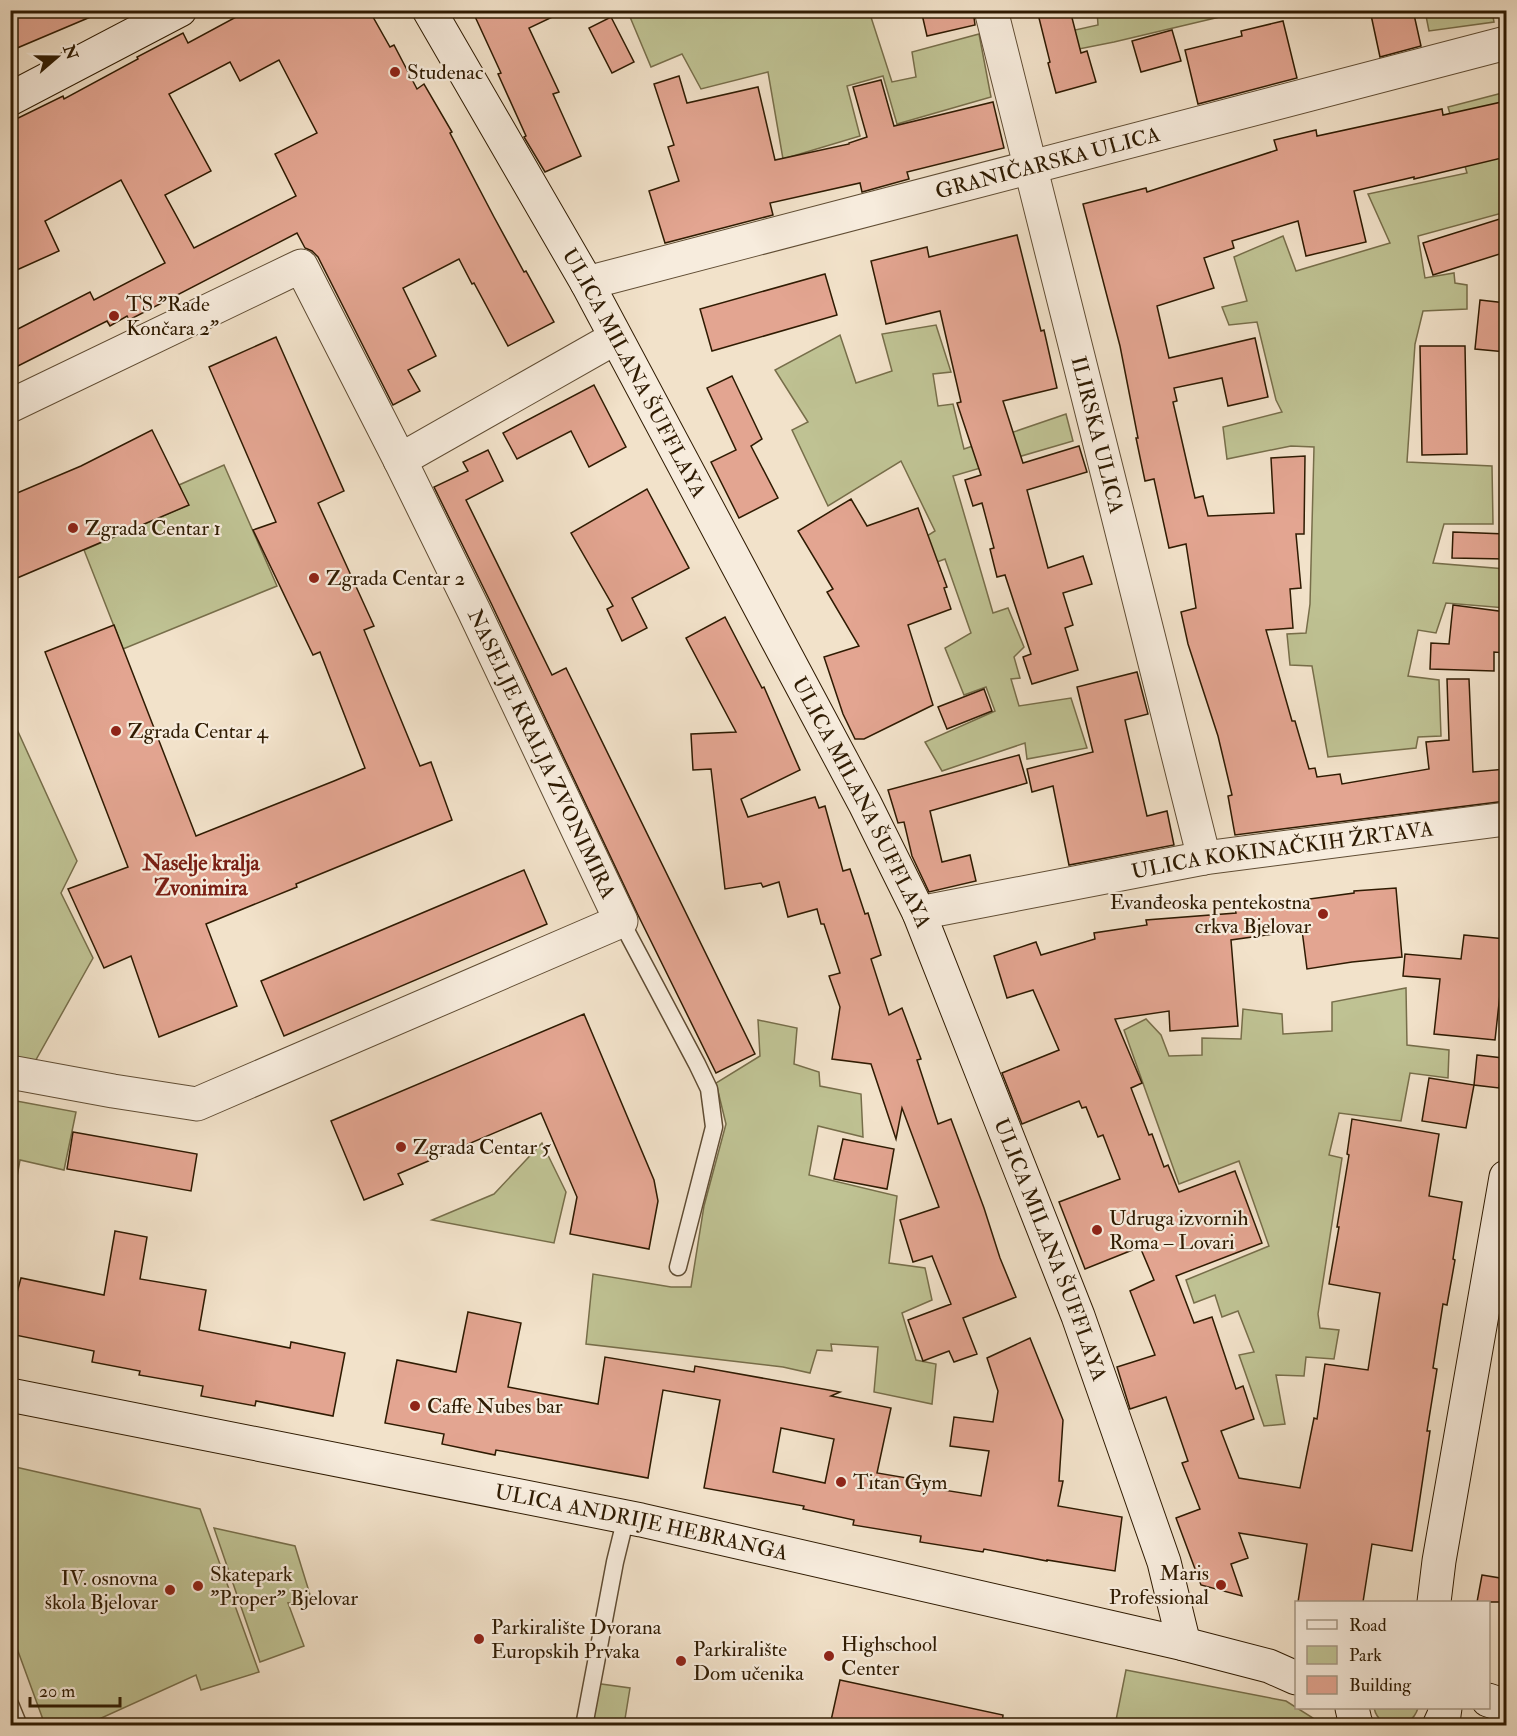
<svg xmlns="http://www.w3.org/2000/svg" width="1517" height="1736" font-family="'IM FELL Double Pica',serif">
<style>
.green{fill:#bfc293;stroke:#776e4a;stroke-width:1.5}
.building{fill:#e3a591;stroke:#2f1b02;stroke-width:1.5;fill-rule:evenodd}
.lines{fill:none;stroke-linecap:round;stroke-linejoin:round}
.lane-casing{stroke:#604d34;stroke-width:19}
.street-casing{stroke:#604d34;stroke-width:35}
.secondary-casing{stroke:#2f1b02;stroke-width:35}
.lane{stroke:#f7ecdd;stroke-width:16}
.street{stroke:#f7ecdd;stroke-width:33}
.secondary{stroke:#f7ecdd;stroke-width:33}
.poi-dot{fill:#8f2418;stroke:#f7ecdd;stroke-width:2}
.labels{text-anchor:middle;stroke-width:4.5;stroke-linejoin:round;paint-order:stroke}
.poi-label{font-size:21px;fill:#2f1b02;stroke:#f7ecdd;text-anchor:start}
.street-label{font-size:21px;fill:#2f1b02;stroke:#f7ecdd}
.neighbourhood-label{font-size:22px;font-weight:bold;fill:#7a1f14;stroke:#f7ecdd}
</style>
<rect width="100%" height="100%" fill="#f2e2ca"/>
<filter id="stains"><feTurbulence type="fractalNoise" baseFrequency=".00333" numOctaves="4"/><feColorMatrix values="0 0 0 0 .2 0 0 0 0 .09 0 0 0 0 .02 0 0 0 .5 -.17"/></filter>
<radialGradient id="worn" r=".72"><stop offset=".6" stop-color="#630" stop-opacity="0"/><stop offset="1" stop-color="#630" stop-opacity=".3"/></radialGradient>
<g class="green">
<path d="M 650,10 L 869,11 L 892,82 L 916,77 L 912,52 L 979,34 L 991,97 L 897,124 L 883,76 L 847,86 L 860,136 L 783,159 L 768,72 L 701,89 L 682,54 L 651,67 L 630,17 Z"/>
<path d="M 1097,11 L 1245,11 L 1114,42 L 1054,54 L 1048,36 L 1098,25 Z"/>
<path d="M 1425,11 L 1492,11 L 1494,22 L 1429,31 Z"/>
<path d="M 1506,92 L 1506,212 L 1418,236 L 1425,278 L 1454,273 L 1455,283 L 1467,285 L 1467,309 L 1423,311 L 1415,344 L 1407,462 L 1492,466 L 1493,524 L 1444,524 L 1433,563 L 1506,569 L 1506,608 L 1446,603 L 1436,633 L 1418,630 L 1408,676 L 1439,680 L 1441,736 L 1418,737 L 1416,748 L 1328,757 L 1312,666 L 1290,665 L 1287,634 L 1306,633 L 1310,604 L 1314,447 L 1291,446 L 1227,459 L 1223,427 L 1282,412 L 1276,400 L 1257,322 L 1229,325 L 1222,307 L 1247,301 L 1234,257 L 1283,236 L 1296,271 L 1390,243 L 1368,194 L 1467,173 L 1448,107 Z"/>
<path d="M 936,325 L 951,372 L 933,374 L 938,406 L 953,404 L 964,449 L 1066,414 L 1073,441 L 953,476 L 993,613 L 1008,608 L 1024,647 L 1014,657 L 1020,678 L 1011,679 L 1019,706 L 1071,698 L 1087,748 L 1027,759 L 1025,743 L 942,771 L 925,742 L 995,711 L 986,687 L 964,695 L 945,648 L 971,633 L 945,559 L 918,569 L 908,548 L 935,531 L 901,461 L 828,506 L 792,430 L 808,422 L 775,370 L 840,335 L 856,383 L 892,371 L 882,334 Z"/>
<path d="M 224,465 L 277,586 L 123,649 L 84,550 L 188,505 L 179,485 Z"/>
<path d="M 10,714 L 77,861 L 61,893 L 93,958 L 28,1074 L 10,1072 Z"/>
<path d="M 1406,988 L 1407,1045 L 1449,1050 L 1448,1078 L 1410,1073 L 1401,1121 L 1339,1113 L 1329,1155 L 1342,1158 L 1318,1314 L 1320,1328 L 1339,1330 L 1334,1359 L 1306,1357 L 1304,1376 L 1276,1375 L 1285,1424 L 1264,1426 L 1239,1355 L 1254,1352 L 1238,1311 L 1222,1317 L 1215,1295 L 1194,1303 L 1186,1280 L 1269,1246 L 1239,1161 L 1179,1184 L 1124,1030 L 1146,1019 L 1161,1035 L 1169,1056 L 1202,1055 L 1202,1038 L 1241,1039 L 1243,1009 L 1282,1014 L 1283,1034 L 1332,1031 L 1332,1002 Z"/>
<path d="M 758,1020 L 797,1028 L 794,1064 L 819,1072 L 820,1086 L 861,1094 L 863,1137 L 818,1126 L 809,1175 L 897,1196 L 889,1263 L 925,1268 L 932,1300 L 902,1313 L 916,1360 L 936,1364 L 932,1404 L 874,1392 L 878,1347 L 831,1344 L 832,1351 L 817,1350 L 810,1373 L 783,1367 L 586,1344 L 593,1274 L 671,1287 L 691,1287 L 704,1206 L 726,1124 L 716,1083 L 760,1056 Z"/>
<path d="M 11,1100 L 76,1112 L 64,1170 L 20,1160 L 11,1210 Z"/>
<path d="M 542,1143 L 566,1192 L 554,1243 L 432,1220 L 494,1194 Z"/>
<path d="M 11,1466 L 200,1509 L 259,1672 L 201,1690 L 196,1675 L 86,1725 L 45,1725 L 11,1632 Z"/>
<path d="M 214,1528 L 295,1546 L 312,1601 L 288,1603 L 304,1646 L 260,1662 Z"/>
<path d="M 1126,1670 L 1286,1701 L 1313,1718 L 1318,1725 L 1115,1725 Z"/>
<path d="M 594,1683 L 630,1688 L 624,1725 L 586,1726 Z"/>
<path d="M 1374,1708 L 1418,1708 C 1411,1731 1380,1733 1374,1708 Z"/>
</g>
<g class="building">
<path d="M 10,10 L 107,10 L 10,51 Z"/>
<path d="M 249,10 L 369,10 L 390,47 L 394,45 L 417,89 L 424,84 L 452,132 L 450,133 L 494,217 L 524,272 L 526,271 L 554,322 L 508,346 L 474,283 L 472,284 L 459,259 L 403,288 L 436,356 L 408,370 L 420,391 L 393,405 L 318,257 L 312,251 L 305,248 L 297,233 L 129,320 L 127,316 L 110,326 L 107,321 L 10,370 L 10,333 L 90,292 L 94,300 L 165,263 L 121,180 L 45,221 L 59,251 L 10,273 L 10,122 L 63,96 L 64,99 L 138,59 L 137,57 L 183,33 L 188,43 ZM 279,60 L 317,133 L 275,154 L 296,196 L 194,248 L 165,195 L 211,171 L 169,94 L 230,62 L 240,81 Z"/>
<path d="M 472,10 L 567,10 L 529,28 L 559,92 L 553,94 L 581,156 L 545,172 L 524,137 L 526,136 L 498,74 L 501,73 Z"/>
<path d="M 921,10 L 973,10 L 975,25 L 927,36 Z"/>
<path d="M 1037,10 L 1070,10 L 1081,53 L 1087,51 L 1096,82 L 1056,93 L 1048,63 L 1050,62 Z"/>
<path d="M 1393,10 L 1413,10 L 1421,46 L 1380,57 L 1371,15 Z"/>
<path d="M 611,17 L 634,62 L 612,73 L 589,28 Z"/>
<path d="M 1283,21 L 1297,78 L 1198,104 L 1185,50 L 1242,36 L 1241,31 Z"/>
<path d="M 1172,30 L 1181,61 L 1141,72 L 1132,41 Z"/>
<path d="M 679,76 L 687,103 L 758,87 L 775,160 L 849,144 L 849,143 L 867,137 L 853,87 L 881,80 L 894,126 L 993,102 L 1004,148 L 907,172 L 909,179 L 862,192 L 860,183 L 770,203 L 773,215 L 665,243 L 649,191 L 679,181 L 668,147 L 674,145 L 654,84 Z"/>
<path d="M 1506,101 L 1506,157 L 1414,179 L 1414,177 L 1354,191 L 1366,242 L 1306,256 L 1298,221 L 1232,241 L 1234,248 L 1204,258 L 1214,288 L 1157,306 L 1169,358 L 1255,338 L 1268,397 L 1228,406 L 1222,378 L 1174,388 L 1177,401 L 1173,402 L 1195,498 L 1203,496 L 1208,516 L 1274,513 L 1271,458 L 1305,456 L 1304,534 L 1296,534 L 1301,588 L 1290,589 L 1293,628 L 1266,630 L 1292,721 L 1295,721 L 1309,769 L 1315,768 L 1317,777 L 1340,774 L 1342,784 L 1429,769 L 1426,742 L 1449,740 L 1447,679 L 1469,679 L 1473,772 L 1506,769 L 1506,801 L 1235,835 L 1228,796 L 1232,795 L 1218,736 L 1188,644 L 1181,612 L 1196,608 L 1186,544 L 1169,548 L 1154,479 L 1145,481 L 1136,438 L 1138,438 L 1120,346 L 1083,204 L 1146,188 L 1147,192 L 1277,150 L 1274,140 L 1316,130 L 1317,136 L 1442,109 L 1443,115 Z"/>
<path d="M 1506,217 L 1506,252 L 1433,275 L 1423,243 Z"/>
<path d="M 1017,235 L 1041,331 L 1044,330 L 1057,388 L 1003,401 L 1023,463 L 1079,446 L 1087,472 L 1027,490 L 1048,568 L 1083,556 L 1092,584 L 1063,593 L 1073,625 L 1065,628 L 1078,670 L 1032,684 L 1023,657 L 1031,654 L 1005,575 L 997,577 L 990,549 L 994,548 L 982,503 L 973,506 L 965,480 L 981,475 L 957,403 L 961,402 L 940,311 L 886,324 L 871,261 L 927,247 L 929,257 Z"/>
<path d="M 825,274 L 837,315 L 712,351 L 700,309 Z"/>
<path d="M 1480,300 L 1506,303 L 1506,352 L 1475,349 Z"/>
<path d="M 276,337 L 344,491 L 318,503 L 374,626 L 364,630 L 420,766 L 431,762 L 452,820 L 296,884 L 297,887 L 206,924 L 237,1006 L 159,1037 L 131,956 L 104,968 L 68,889 L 128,867 L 45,652 L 114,625 L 196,836 L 334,781 L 365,768 L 320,652 L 313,655 L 253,530 L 276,522 L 209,367 Z"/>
<path d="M 1420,346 L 1465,346 L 1467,454 L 1422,455 Z"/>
<path d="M 732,376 L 762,439 L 751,446 L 778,498 L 739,518 L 711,462 L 736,450 L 707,388 Z"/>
<path d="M 594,385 L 626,447 L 589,467 L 571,431 L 517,459 L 503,433 Z"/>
<path d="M 152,430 L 189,505 L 10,581 L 10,496 L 81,466 Z"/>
<path d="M 488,450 L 503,481 L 466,500 L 552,675 L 566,668 L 755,1054 L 716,1073 L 638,915 L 491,603 L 434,487 L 468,471 L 463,462 Z"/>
<path d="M 647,489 L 689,568 L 632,598 L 647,628 L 622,641 L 607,609 L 613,606 L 571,533 Z"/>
<path d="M 851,499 L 867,526 L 918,508 L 947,587 L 944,588 L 951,609 L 908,625 L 933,705 L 864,739 L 855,739 L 843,714 L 824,657 L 859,646 L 827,592 L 833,589 L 798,531 Z"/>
<path d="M 1453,532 L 1506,534 L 1506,559 L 1452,558 Z"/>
<path d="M 1453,605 L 1506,612 L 1506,653 L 1494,652 L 1494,671 L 1430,669 L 1431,643 L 1449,644 Z"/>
<path d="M 725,617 L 762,688 L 764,687 L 800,770 L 741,799 L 748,817 L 815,797 L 819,808 L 825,806 L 843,871 L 850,869 L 865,914 L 868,913 L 881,955 L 871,959 L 889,1015 L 902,1008 L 921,1059 L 917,1060 L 938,1124 L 951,1119 L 984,1208 L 1000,1258 L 1016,1297 L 963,1318 L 977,1354 L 954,1362 L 949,1351 L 923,1361 L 908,1320 L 951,1304 L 932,1256 L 913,1262 L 900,1220 L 939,1207 L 902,1108 L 896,1139 L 871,1064 L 832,1059 L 840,1007 L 829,976 L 840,973 L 824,924 L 821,924 L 817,909 L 788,917 L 779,882 L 763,887 L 761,883 L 725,889 L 711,769 L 693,770 L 691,734 L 736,732 L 686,638 Z"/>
<path d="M 1137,672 L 1148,714 L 1125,720 L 1147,816 L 1167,811 L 1174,845 L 1069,865 L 1053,786 L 1032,792 L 1027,769 L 1093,752 L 1077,687 Z"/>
<path d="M 984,689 L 992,711 L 947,729 L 938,707 Z"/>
<path d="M 1019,755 L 1027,783 L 930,811 L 942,862 L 970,855 L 976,881 L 929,892 L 912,856 L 904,822 L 898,823 L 888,790 Z"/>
<path d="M 524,870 L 547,924 L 284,1036 L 261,981 Z"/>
<path d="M 1396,888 L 1402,957 L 1352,962 L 1307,969 L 1302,930 L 1231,940 L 1238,1026 L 1170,1031 L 1169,1011 L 1115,1019 L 1142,1083 L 1131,1088 L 1149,1135 L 1152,1134 L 1164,1167 L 1168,1165 L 1179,1192 L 1235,1171 L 1262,1243 L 1176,1276 L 1194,1323 L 1212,1317 L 1236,1389 L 1243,1386 L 1254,1419 L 1221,1431 L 1239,1478 L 1300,1488 L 1314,1418 L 1317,1419 L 1325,1364 L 1368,1370 L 1380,1293 L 1329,1284 L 1339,1227 L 1337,1227 L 1349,1155 L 1347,1154 L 1352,1119 L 1439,1134 L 1429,1196 L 1462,1202 L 1453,1259 L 1455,1260 L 1447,1305 L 1443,1304 L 1433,1368 L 1437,1369 L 1427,1431 L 1430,1431 L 1412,1551 L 1372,1544 L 1363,1602 L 1298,1602 L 1307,1544 L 1239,1533 L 1248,1558 L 1231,1564 L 1242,1596 L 1201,1585 L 1176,1518 L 1200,1509 L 1182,1463 L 1188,1461 L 1166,1397 L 1130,1409 L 1117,1367 L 1155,1355 L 1130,1291 L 1154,1280 L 1140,1247 L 1085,1269 L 1059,1202 L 1120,1179 L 1103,1135 L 1098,1137 L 1086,1107 L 1082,1108 L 1079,1101 L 1022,1124 L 1002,1073 L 1059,1050 L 1033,990 L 1007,998 L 994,956 L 1036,942 L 1041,955 L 1095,939 L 1094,933 L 1147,925 L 1146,920 L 1236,913 L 1235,907 L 1280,900 L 1280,903 L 1354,893 L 1354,891 Z"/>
<path d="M 1464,935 L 1506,939 L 1506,985 L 1501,985 L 1495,1040 L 1434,1034 L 1440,979 L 1403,976 L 1405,954 L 1461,959 Z"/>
<path d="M 584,1014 L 654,1180 L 658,1201 L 649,1249 L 570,1234 L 577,1197 L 541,1113 L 398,1174 L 403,1184 L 364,1200 L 331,1121 Z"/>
<path d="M 1477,1055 L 1503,1058 L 1499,1088 L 1474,1085 Z"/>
<path d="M 1429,1078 L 1474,1085 L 1466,1128 L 1422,1121 Z"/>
<path d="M 73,1132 L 197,1154 L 191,1191 L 67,1169 Z"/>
<path d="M 843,1139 L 894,1149 L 887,1189 L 834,1179 Z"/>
<path d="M 115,1231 L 147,1237 L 140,1279 L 206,1290 L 199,1330 L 290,1348 L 291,1342 L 345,1353 L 333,1416 L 256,1401 L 255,1406 L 201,1396 L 203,1386 L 139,1375 L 140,1371 L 92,1362 L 94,1351 L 10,1334 L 10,1318 L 21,1278 L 104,1295 Z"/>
<path d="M 468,1312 L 521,1323 L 508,1387 L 598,1404 L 605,1357 L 694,1372 L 695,1366 L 840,1392 L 831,1396 L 891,1408 L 877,1473 L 925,1481 L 924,1487 L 981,1496 L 989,1451 L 950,1446 L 954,1417 L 993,1422 L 998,1391 L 987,1358 L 1030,1338 L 1063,1420 L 1059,1481 L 1063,1481 L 1058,1506 L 1122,1517 L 1115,1571 L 1047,1560 L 1047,1561 L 984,1549 L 983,1552 L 920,1542 L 921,1536 L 853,1525 L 854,1520 L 803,1509 L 804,1506 L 704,1488 L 720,1400 L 663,1390 L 648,1478 L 496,1450 L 495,1455 L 442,1444 L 444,1434 L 385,1423 L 397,1360 L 456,1372 ZM 781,1428 L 834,1439 L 825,1483 L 773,1472 Z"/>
<path d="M 1482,1575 L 1506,1579 L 1506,1602 L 1477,1602 Z"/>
<path d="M 840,1680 L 1003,1715 L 1002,1725 L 830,1725 Z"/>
</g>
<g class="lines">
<g class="lane-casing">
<g id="lane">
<path d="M 621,921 L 697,1064 L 709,1089 L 714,1127 L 678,1267"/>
<path d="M 10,1704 L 19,1726"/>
<path d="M 584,1726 L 615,1562 L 626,1517"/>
</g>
</g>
<g class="street-casing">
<g id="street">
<path id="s1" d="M 991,10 L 1204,858"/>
<path id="s2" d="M 587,283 L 1506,43"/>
<path id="s3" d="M 10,406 L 301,266 L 400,460 L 474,611 L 621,921 L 197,1104 L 113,1091 L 10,1072"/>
<path d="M 400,460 L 615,338"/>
<path id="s4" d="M 919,913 L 1204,858 L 1506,819"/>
</g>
</g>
<g class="secondary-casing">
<g id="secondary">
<path id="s5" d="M 429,10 L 587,283 L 865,804 L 919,913 L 1078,1316 L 1164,1562 L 1184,1644"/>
<path d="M 10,99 L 180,10"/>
<path id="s6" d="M 10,1395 L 641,1520 L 1184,1644 L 1269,1666 L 1296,1678"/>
<path d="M 1434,1602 L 1439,1561 L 1506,1177"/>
<path d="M 1488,1700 L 1506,1706"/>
<path d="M 1352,1708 L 1355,1721 L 1357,1726"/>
<path d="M 1439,1726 L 1444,1715 L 1445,1708"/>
</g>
</g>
<use href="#lane" class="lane"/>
<use href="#street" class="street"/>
<use href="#secondary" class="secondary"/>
</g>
<g class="poi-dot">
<circle cx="395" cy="72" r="6"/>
<circle cx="114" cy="316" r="6"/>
<circle cx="73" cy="528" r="6"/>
<circle cx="314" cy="578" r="6"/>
<circle cx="116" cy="731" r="6"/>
<circle cx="1323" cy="914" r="6"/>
<circle cx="401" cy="1147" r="6"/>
<circle cx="1097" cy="1230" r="6"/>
<circle cx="415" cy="1406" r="6"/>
<circle cx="841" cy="1482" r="6"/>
<circle cx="1221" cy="1585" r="6"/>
<circle cx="198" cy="1586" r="6"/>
<circle cx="170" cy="1590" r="6"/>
<circle cx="479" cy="1639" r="6"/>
<circle cx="829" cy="1656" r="6"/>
<circle cx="681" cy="1661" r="6"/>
</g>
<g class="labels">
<g class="poi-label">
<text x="407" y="79">Studenac</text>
<text x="126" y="311">TS "Rade<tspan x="126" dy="24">Končara 2"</tspan></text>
<text x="85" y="535">Zgrada Centar 1</text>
<text x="326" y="585">Zgrada Centar 2</text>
<text x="128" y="738">Zgrada Centar 4</text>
<text x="1311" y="909" text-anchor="end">Evanđeoska pentekostna<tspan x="1311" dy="24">crkva Bjelovar</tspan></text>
<text x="413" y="1154">Zgrada Centar 5</text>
<text x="1109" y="1225">Udruga izvornih<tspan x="1109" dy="24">Roma – Lovari</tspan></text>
<text x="427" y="1413">Caffe Nubes bar</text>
<text x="853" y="1489">Titan Gym</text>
<text x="1209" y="1580" text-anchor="end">Maris<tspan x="1209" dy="24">Professional</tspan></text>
<text x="210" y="1581">Skatepark<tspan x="210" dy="24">"Proper" Bjelovar</tspan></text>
<text x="158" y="1585" text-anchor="end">IV. osnovna<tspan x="158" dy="24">škola Bjelovar</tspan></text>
<text x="491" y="1634">Parkiralište Dvorana<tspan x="491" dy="24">Europskih Prvaka</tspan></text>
<text x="841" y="1651">Highschool<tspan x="841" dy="24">Center</tspan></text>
<text x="693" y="1656">Parkiralište<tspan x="693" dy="24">Dom učenika</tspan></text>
</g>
<g class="street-label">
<text dy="7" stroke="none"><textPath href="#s2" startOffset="476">GRANIČARSKA ULICA</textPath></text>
<text dy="7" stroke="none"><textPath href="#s5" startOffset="417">ULICA MILANA ŠUFFLAYA</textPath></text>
<text dy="7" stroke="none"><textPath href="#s1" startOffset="438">ILIRSKA ULICA</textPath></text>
<text dy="7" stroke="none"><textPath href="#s3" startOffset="867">NASELJE KRALJA ZVONIMIRA</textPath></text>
<text dy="7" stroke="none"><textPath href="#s5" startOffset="903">ULICA MILANA ŠUFFLAYA</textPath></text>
<text dy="7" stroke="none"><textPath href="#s4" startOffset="369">ULICA KOKINAČKIH ŽRTAVA</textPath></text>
<text dy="7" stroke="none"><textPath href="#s5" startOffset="1389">ULICA MILANA ŠUFFLAYA</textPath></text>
<text dy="7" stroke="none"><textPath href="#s6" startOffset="644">ULICA ANDRIJE HEBRANGA</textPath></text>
</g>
<g class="neighbourhood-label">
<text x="201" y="870">Naselje kralja<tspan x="201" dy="25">Zvonimira</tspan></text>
</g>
</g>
<rect width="1517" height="1736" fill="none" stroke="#f2e2ca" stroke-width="36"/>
<rect x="12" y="12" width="1493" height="1712" fill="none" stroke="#2f1b02" stroke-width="3"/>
<rect x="18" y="18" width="1481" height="1700" fill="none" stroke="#2f1b02" stroke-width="1.5"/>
<rect x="1295" y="1601" width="195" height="108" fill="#f7ecdd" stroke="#a79885" stroke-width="1.5"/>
<rect x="1307" y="1620" width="30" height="9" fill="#f7ecdd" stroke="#a79885" stroke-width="1.5"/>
<text x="1349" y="1631" font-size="18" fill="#2f1b02">Road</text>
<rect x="1307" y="1646" width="30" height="18" fill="#bfc293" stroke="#a79885" stroke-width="1.5"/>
<text x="1349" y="1661" font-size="18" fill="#2f1b02">Park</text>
<rect x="1307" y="1676" width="30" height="18" fill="#e3a591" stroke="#a79885" stroke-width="1.5"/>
<text x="1349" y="1691" font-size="18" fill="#2f1b02">Building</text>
<g transform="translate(57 57) rotate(70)" stroke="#f7ecdd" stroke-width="4.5" paint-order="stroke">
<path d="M0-4.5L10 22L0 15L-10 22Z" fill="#2f1b02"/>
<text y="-9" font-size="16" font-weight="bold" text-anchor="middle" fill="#2f1b02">N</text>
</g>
<path d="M30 1697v9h90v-9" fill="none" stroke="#2f1b02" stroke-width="3"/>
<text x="39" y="1697" font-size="18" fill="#2f1b02" stroke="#f7ecdd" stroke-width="4.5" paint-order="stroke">20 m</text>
<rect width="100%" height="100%" filter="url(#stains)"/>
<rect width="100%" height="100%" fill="url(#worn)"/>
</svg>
